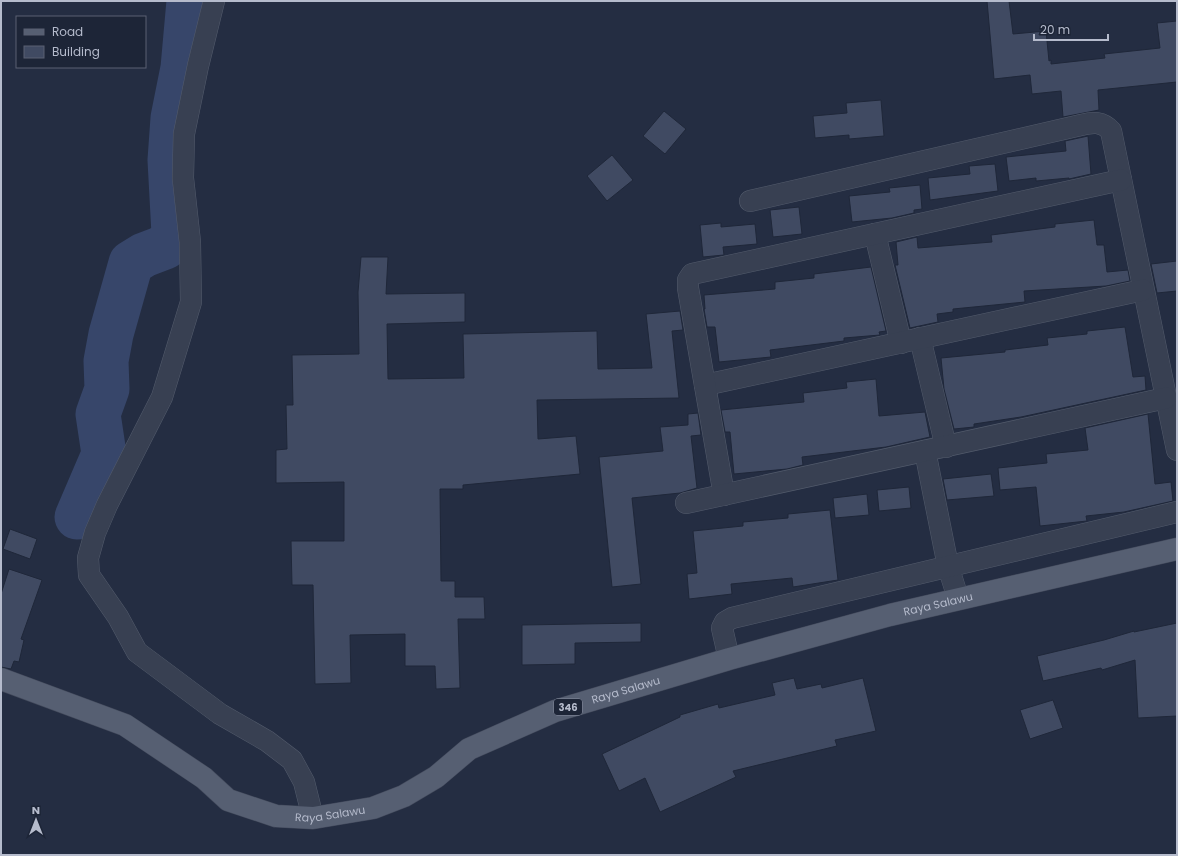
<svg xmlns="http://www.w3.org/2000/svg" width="1178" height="856" font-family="Poppins,sans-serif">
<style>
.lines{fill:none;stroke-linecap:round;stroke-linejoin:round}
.river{stroke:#37466a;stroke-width:45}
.building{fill:#404a62;stroke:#1f2739}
.street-casing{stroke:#535b6c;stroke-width:22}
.primary-casing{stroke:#42495b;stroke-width:23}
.street{stroke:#384052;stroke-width:21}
.primary{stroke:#565f72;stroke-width:22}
.labels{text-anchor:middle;stroke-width:3;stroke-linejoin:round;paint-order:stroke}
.shield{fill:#1d2537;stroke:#878e9f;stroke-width:1}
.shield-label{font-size:10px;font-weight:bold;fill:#b5bbcc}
.street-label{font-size:11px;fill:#b5bbcc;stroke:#1d2537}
</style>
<rect width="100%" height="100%" fill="#242d42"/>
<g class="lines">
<path class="river" d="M 77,517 L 104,454 L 98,414 L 107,389 L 106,361 L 111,334 L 131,263 L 144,255 L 165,247 L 174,234 L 170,160 L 173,118 L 183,68 L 189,1"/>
</g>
<g class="building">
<path d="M 987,1 L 1009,1 L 1013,34 L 1046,31 L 1049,61 L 1051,60 L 1051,64 L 1105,58 L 1104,54 L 1160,48 L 1157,23 L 1177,21 L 1177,82 L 1098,90 L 1099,110 L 1063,117 L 1061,91 L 1032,94 L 1030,75 L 994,79 Z"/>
<path d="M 881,100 L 884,136 L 849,139 L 849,135 L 815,138 L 813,116 L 847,113 L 846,103 Z"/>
<path d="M 664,111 L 686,129 L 665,154 L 643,136 Z"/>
<path d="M 1088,136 L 1091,174 L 1069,179 L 1069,178 L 1036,181 L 1036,178 L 1009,181 L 1006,157 L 1066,151 L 1065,141 Z"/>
<path d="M 612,155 L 633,180 L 607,201 L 587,176 Z"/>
<path d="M 995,164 L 998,191 L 930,200 L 928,178 L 970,174 L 969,166 Z"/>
<path d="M 920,185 L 922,209 L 914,210 L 914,213 L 892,218 L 852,222 L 849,196 L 890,192 L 889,188 Z"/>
<path d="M 799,207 L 802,234 L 773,237 L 770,210 Z"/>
<path d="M 1094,220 L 1097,245 L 1104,245 L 1107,272 L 1128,270 L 1130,281 L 1106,286 L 1024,291 L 1025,302 L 953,309 L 953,312 L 937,314 L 938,322 L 910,328 L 895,265 L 898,265 L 896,242 L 917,237 L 918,248 L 992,242 L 991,235 L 1055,227 L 1055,224 Z"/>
<path d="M 721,223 L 721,227 L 755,224 L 757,244 L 723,247 L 724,255 L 703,257 L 700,225 Z"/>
<path d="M 361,257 L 388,257 L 386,294 L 465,293 L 465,322 L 387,324 L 388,379 L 464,378 L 463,334 L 597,331 L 598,369 L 652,368 L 646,314 L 680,311 L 683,330 L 672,331 L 679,398 L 537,400 L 538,439 L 576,436 L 580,474 L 463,485 L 463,489 L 440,489 L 441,581 L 455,581 L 455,597 L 484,597 L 485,619 L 458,619 L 460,688 L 436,689 L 435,666 L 405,666 L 405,634 L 350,635 L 351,683 L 315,684 L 313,585 L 292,585 L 291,541 L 344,541 L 344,482 L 276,483 L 276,450 L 287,449 L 286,405 L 293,405 L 292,355 L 359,354 L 358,292 Z"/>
<path d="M 1177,261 L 1177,291 L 1157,293 L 1151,264 Z"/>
<path d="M 871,267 L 886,331 L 879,332 L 880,335 L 844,338 L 844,341 L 770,350 L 771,357 L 719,362 L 715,327 L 707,327 L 704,309 L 705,309 L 704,295 L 775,289 L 775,282 L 814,278 L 814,274 Z"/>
<path d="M 1125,327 L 1133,377 L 1145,376 L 1146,390 L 1021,417 L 974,424 L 974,427 L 954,429 L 944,389 L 941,358 L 1005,352 L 1005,350 L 1048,345 L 1047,338 L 1087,334 L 1087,331 Z"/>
<path d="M 876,379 L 879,416 L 925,412 L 930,437 L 886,447 L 802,457 L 803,465 L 787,469 L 734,474 L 730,432 L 725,432 L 721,410 L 804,402 L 803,393 L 847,388 L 846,382 Z"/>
<path d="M 698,413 L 701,435 L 691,436 L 697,488 L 680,493 L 632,498 L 641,584 L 612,587 L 599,457 L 663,451 L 660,427 L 688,425 L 688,414 Z"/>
<path d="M 1148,414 L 1155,484 L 1171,482 L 1173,501 L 1124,512 L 1086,516 L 1087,521 L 1040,526 L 1036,487 L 1000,490 L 998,468 L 1047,463 L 1046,454 L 1088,450 L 1085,428 Z"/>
<path d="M 991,474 L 994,496 L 947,500 L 943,479 Z"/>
<path d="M 909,487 L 911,508 L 879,511 L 877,490 Z"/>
<path d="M 867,494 L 869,515 L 835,518 L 833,498 Z"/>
<path d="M 830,510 L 838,580 L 793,587 L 792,578 L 731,584 L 732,594 L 689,599 L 687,574 L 697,573 L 693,531 L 743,526 L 743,522 L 788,518 L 788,514 Z"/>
<path d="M 10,529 L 37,539 L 30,559 L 3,549 Z"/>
<path d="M 9,569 L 42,580 L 21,639 L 24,640 L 19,662 L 14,661 L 11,669 L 1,667 L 1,594 Z"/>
<path d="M 641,623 L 641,642 L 575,643 L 575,664 L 522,665 L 522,625 Z"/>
<path d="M 1177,623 L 1177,716 L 1138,718 L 1135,660 L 1102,670 L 1101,668 L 1043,681 L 1037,656 L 1104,640 L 1134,631 L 1134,632 Z"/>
<path d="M 794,678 L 797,689 L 821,684 L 822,688 L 863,678 L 876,731 L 835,740 L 837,746 L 733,771 L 736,777 L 660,812 L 645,778 L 619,791 L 602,754 L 680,717 L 680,715 L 718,704 L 719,708 L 775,695 L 772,683 Z"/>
<path d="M 1053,700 L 1063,728 L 1030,739 L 1020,710 Z"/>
</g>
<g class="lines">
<g class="street-casing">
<g id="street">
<path d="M 214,1 L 198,66 L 184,134 L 183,178 L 190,242 L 191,302 L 162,397 L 107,505 L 95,533 L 88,558 L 89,575 L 118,617 L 137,652 L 220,714 L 267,741 L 292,760 L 304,782 L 313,818"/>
<path d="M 750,201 L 1081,125 C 1093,122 1102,121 1111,131 L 1177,450"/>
<path d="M 875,234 L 901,343"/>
<path d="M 920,338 L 946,447"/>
<path d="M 705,385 L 1143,290"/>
<path d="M 925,451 L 948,566 L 958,598"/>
<path d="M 724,495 L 688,288 L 688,280 L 692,274 L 1121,180"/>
<path d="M 686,503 L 1166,398"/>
<path d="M 729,659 L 722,628 L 725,622 L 732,618 L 1177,512"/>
</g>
</g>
<g class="primary-casing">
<g id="primary">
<path id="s1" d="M 1,679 L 125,725 L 204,778 L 228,800 L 276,816 L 313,818 L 373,808 L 404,796 L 436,777 L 469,749 L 555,711 L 729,659 L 890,615 L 1177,549"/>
</g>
</g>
<use href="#street" class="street"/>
<use href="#primary" class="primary"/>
</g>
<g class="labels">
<rect class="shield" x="554" y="699" width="28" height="16" rx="3"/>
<g class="shield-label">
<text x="568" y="711">346</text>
</g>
<g class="street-label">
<text dy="4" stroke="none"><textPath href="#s1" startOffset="1014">Raya Salawu</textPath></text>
<text dy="4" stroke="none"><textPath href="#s1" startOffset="690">Raya Salawu</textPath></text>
<text dy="4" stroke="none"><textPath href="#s1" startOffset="365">Raya Salawu</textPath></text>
</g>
</g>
<rect width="1178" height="856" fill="none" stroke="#b5bbcc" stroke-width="4"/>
<rect x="16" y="16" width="130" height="52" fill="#1d2537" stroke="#5a6173"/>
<rect x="24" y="29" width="20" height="6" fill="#565f72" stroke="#5a6173"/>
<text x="52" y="36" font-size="12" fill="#b5bbcc">Road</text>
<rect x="24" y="46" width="20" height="12" fill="#404a62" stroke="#5a6173"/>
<text x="52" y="56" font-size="12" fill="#b5bbcc">Building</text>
<g transform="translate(36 820)" stroke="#1d2537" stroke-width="3" paint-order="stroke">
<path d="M0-3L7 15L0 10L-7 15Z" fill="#b5bbcc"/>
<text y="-6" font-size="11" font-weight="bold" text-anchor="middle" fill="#b5bbcc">N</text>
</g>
<path d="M1034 34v6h74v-6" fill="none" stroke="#b5bbcc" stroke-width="2"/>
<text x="1040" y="34" font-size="12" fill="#b5bbcc" stroke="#1d2537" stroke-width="3" paint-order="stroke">20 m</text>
</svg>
